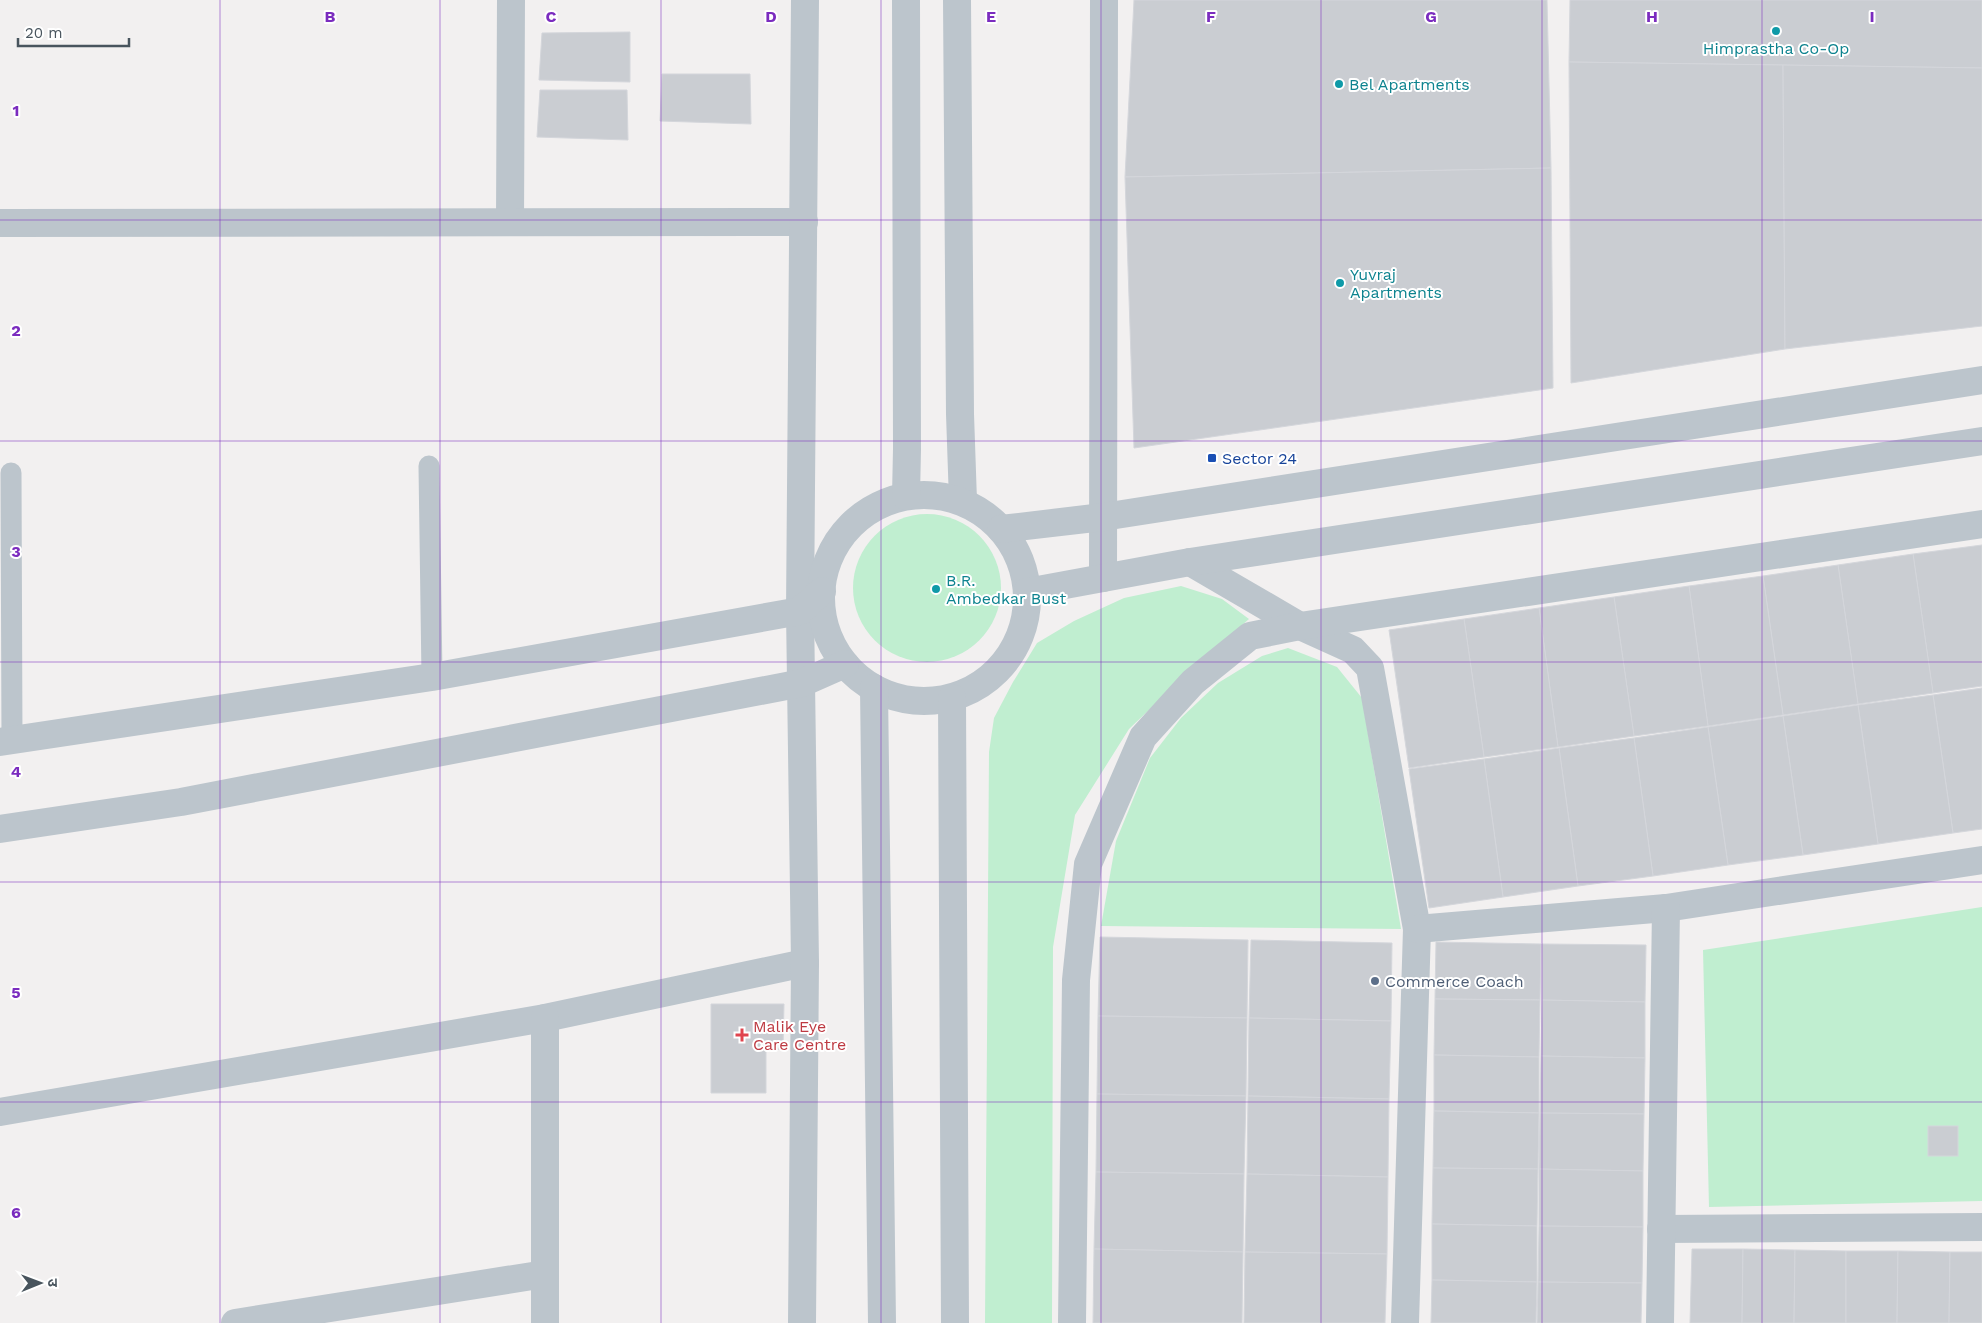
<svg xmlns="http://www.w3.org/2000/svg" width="1982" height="1323" font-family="'Work Sans','Noto Sans Devanagari',sans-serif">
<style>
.green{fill:#c0eed0}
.building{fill:#cacdd2;stroke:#d4d6db}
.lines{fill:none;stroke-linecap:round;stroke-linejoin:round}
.service{stroke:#bcc5cc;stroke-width:21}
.minor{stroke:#bcc5cc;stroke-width:28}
.tertiary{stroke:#bcc5cc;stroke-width:28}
.grid{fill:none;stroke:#7b2cbf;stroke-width:1;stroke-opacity:0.55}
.culture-dot{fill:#0f9aa8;stroke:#fff;stroke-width:2}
.transit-dot{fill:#1a4fb4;stroke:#fff;stroke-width:2}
.service-dot{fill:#5c6f8a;stroke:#fff;stroke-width:2}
.health-dot{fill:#e0444e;stroke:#fff;stroke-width:2}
.labels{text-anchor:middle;stroke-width:4;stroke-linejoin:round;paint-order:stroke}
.culture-label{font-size:16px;fill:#0d838f;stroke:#fff;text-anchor:start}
.transit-label{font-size:16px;fill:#164399;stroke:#fff;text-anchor:start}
.service-label{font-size:16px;fill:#4e5e75;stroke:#fff;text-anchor:start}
.health-label{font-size:16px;fill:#be3a42;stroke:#fff;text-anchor:start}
.grid-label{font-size:16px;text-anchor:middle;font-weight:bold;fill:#7b2cbf;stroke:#fff;stroke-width:4;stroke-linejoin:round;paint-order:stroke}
</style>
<rect width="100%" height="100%" fill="#f2f0f0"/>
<g class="green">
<circle cx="927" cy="588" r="74"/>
<path d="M 1181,586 L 1222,599 L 1249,619 L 1198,663 L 1129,729 L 1075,815 L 1053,947 L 1052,1323 L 985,1323 L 989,752 L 994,718 L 1013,682 L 1037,643 L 1074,621 L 1124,598 Z"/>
<path d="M 1288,648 L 1337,667 L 1362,698 L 1401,929 L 1101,926 L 1116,841 L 1150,758 L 1181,718 L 1218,683 L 1262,656 Z"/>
<path d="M 1982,907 L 1982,1201 L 1709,1207 L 1703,950 Z"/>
</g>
<g class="building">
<path d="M 1134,0 L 1547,0 L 1551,168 L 1125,177 Z"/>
<path d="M 1570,0 L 1982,0 L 1982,68 L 1569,62 Z"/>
<path d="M 630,32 L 630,82 L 539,80 L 542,33 Z"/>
<path d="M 1569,62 L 1783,65 L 1785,349 L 1571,383 Z"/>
<path d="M 1783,65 L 1982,68 L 1982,326 L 1785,349 Z"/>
<path d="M 662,74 L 750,74 L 751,124 L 660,121 Z"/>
<path d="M 540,90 L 627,90 L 628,140 L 537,137 Z"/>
<path d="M 1551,168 L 1553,388 L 1134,448 L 1125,177 Z"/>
<path d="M 1982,545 L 1982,686 L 1933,693 L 1913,554 Z"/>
<path d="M 1913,554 L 1933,693 L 1858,704 L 1838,565 Z"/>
<path d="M 1838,565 L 1858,704 L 1783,715 L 1763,576 Z"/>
<path d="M 1763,576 L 1783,715 L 1708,726 L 1689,586 Z"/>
<path d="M 1689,586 L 1708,726 L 1634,736 L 1614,597 Z"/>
<path d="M 1614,597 L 1634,736 L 1558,747 L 1539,608 Z"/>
<path d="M 1539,608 L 1558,747 L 1484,757 L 1464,619 Z"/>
<path d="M 1464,619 L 1484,757 L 1409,768 L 1389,630 Z"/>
<path d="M 1982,688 L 1982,829 L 1953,833 L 1933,695 Z"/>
<path d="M 1933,695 L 1953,833 L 1878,844 L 1858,705 Z"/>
<path d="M 1858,705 L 1878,844 L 1803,855 L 1783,716 Z"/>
<path d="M 1783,716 L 1803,855 L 1728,865 L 1708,727 Z"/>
<path d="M 1708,727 L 1728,865 L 1653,876 L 1634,738 Z"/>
<path d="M 1634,738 L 1653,876 L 1578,886 L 1559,748 Z"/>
<path d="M 1559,748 L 1578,886 L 1503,897 L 1484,759 Z"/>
<path d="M 1484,759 L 1503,897 L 1429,908 L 1409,769 Z"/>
<path d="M 1100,937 L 1248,940 L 1247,1018 L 1098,1016 Z"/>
<path d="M 1251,940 L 1392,943 L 1391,1021 L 1249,1018 Z"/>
<path d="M 1436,942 L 1541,944 L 1540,1000 L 1435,999 Z"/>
<path d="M 1542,944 L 1646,945 L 1645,1002 L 1542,1000 Z"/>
<path d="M 1435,999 L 1540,1000 L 1539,1057 L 1434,1055 Z"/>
<path d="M 1542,1000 L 1645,1002 L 1645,1058 L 1541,1056 Z"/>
<path d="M 711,1004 L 784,1004 L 783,1049 L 766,1050 L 766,1093 L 711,1093 Z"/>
<path d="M 1098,1016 L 1247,1018 L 1246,1096 L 1097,1094 Z"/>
<path d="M 1249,1018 L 1391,1021 L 1389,1099 L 1248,1096 Z"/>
<path d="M 1434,1055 L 1539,1057 L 1539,1113 L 1434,1111 Z"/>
<path d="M 1541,1056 L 1645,1058 L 1644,1114 L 1540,1113 Z"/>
<path d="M 1097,1094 L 1246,1096 L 1244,1174 L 1096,1172 Z"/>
<path d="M 1248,1096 L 1389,1099 L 1388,1177 L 1247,1174 Z"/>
<path d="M 1434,1111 L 1539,1113 L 1538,1169 L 1433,1168 Z"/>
<path d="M 1540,1113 L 1644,1114 L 1643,1171 L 1539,1169 Z"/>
<rect x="1928" y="1126" width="30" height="30"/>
<path d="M 1433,1168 L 1538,1169 L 1537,1226 L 1432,1224 Z"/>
<path d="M 1539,1169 L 1643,1171 L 1643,1227 L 1539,1226 Z"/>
<path d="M 1096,1172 L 1244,1174 L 1243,1252 L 1094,1249 Z"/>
<path d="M 1247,1174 L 1388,1177 L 1387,1254 L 1245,1252 Z"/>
<path d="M 1432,1224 L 1537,1226 L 1537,1282 L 1432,1280 Z"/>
<path d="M 1539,1226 L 1643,1227 L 1642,1283 L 1538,1282 Z"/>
<path d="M 1094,1249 L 1243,1252 L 1242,1323 L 1093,1323 Z"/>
<path d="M 1692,1249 L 1743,1249 L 1742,1323 L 1690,1323 Z"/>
<path d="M 1743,1249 L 1795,1250 L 1794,1323 L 1742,1323 Z"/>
<path d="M 1795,1250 L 1846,1251 L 1846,1323 L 1794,1323 Z"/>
<path d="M 1846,1251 L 1898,1251 L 1897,1323 L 1846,1323 Z"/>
<path d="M 1898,1251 L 1950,1252 L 1949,1323 L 1897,1323 Z"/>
<path d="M 1245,1252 L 1387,1254 L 1385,1323 L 1244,1323 Z"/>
<path d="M 1950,1252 L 1982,1252 L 1982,1323 L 1949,1323 Z"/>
<path d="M 1432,1280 L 1537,1282 L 1536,1323 L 1431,1323 Z"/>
<path d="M 1538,1282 L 1642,1283 L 1641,1323 L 1537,1323 Z"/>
</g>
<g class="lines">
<g class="service">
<path d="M 429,466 L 432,677"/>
<path d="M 11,473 L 12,740"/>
</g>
<g class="minor">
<path d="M 510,222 L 511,0"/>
<path d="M 0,223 L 804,222"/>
<path d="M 1190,562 L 1300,626 L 1353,650 L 1370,668 L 1417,929 L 1405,1323"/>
<path d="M 1103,578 L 1104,0"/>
<path d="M 1417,929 L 1666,908 L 1982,860"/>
<path d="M 0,1112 L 545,1018 L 805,963"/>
<path d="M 1661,1229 L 1982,1227"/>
<path d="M 235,1323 L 545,1274"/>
<path d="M 545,1323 L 545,1018"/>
<path d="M 802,1323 L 805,963 L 800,611 L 805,0"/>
<path d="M 1072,1323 L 1076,980 L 1088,864 L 1143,737 L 1193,682 L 1250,636 L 1300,626 L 1982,524"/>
<path d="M 1660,1323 L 1666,908"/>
</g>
<g class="tertiary">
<path d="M 957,0 L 960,414 L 963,501"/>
<circle cx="924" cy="598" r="103"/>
<path d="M 906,496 L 907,449 L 906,0"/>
<path d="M 1001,529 L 1103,517 L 1982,380"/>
<path d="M 1027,592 L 1190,562 L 1982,441"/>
<path d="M 874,688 L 882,1323"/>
<path d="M 952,698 L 955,1323"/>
<path d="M 0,742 L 432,677 L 800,611 L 822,591"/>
<path d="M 0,829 L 181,802 L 802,683 L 845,664"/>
</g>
</g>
<path class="grid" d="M 220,0 L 220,1323M 440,0 L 440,1323M 661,0 L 661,1323M 881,0 L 881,1323M 1101,0 L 1101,1323M 1321,0 L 1321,1323M 1542,0 L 1542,1323M 1762,0 L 1762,1323M 0,220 L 1982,220M 0,441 L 1982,441M 0,662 L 1982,662M 0,882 L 1982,882M 0,1102 L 1982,1102"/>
<g class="culture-dot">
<circle cx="1776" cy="31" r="5"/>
<circle cx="1339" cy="84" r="5"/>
<circle cx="1340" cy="283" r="5"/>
<circle cx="936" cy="589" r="5"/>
</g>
<rect class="transit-dot" x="1207" y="453" width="10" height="10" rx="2.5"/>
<circle class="service-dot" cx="1375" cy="981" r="5"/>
<path class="health-dot" d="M739.5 1027.5h5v5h5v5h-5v5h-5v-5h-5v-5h5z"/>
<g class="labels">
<g class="culture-label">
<text x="1776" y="54" text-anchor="middle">Himprastha Co-Op</text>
<text x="1349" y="90">Bel Apartments</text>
<text x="1350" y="280">Yuvraj<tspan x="1350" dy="18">Apartments</tspan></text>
<text x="946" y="586">B.R.<tspan x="946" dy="18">Ambedkar Bust</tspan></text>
</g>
<g class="transit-label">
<text x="1222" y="464">Sector 24</text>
</g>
<g class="service-label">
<text x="1385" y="987">Commerce Coach</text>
</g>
<g class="health-label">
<text x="753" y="1032">Malik Eye<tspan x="753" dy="18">Care Centre</tspan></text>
</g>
</g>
<g class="grid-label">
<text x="330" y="22">B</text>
<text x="551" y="22">C</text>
<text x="771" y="22">D</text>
<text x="991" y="22">E</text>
<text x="1211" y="22">F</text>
<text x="1431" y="22">G</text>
<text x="1652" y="22">H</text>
<text x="1872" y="22">I</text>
<text x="16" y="116">1</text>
<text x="16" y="336">2</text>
<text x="16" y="557">3</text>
<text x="16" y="777">4</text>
<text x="16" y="998">5</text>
<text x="16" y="1218">6</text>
</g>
<g transform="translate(40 1283) rotate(89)" stroke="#ffffff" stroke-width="4" paint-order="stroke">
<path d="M0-4L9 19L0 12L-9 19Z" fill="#48545d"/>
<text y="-8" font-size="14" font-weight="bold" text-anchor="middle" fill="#48545d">उ</text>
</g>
<path d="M18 38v8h111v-8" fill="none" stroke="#48545d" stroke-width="2.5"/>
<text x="25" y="38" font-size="15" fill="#48545d" stroke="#ffffff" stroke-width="4" paint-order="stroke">20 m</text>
</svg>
